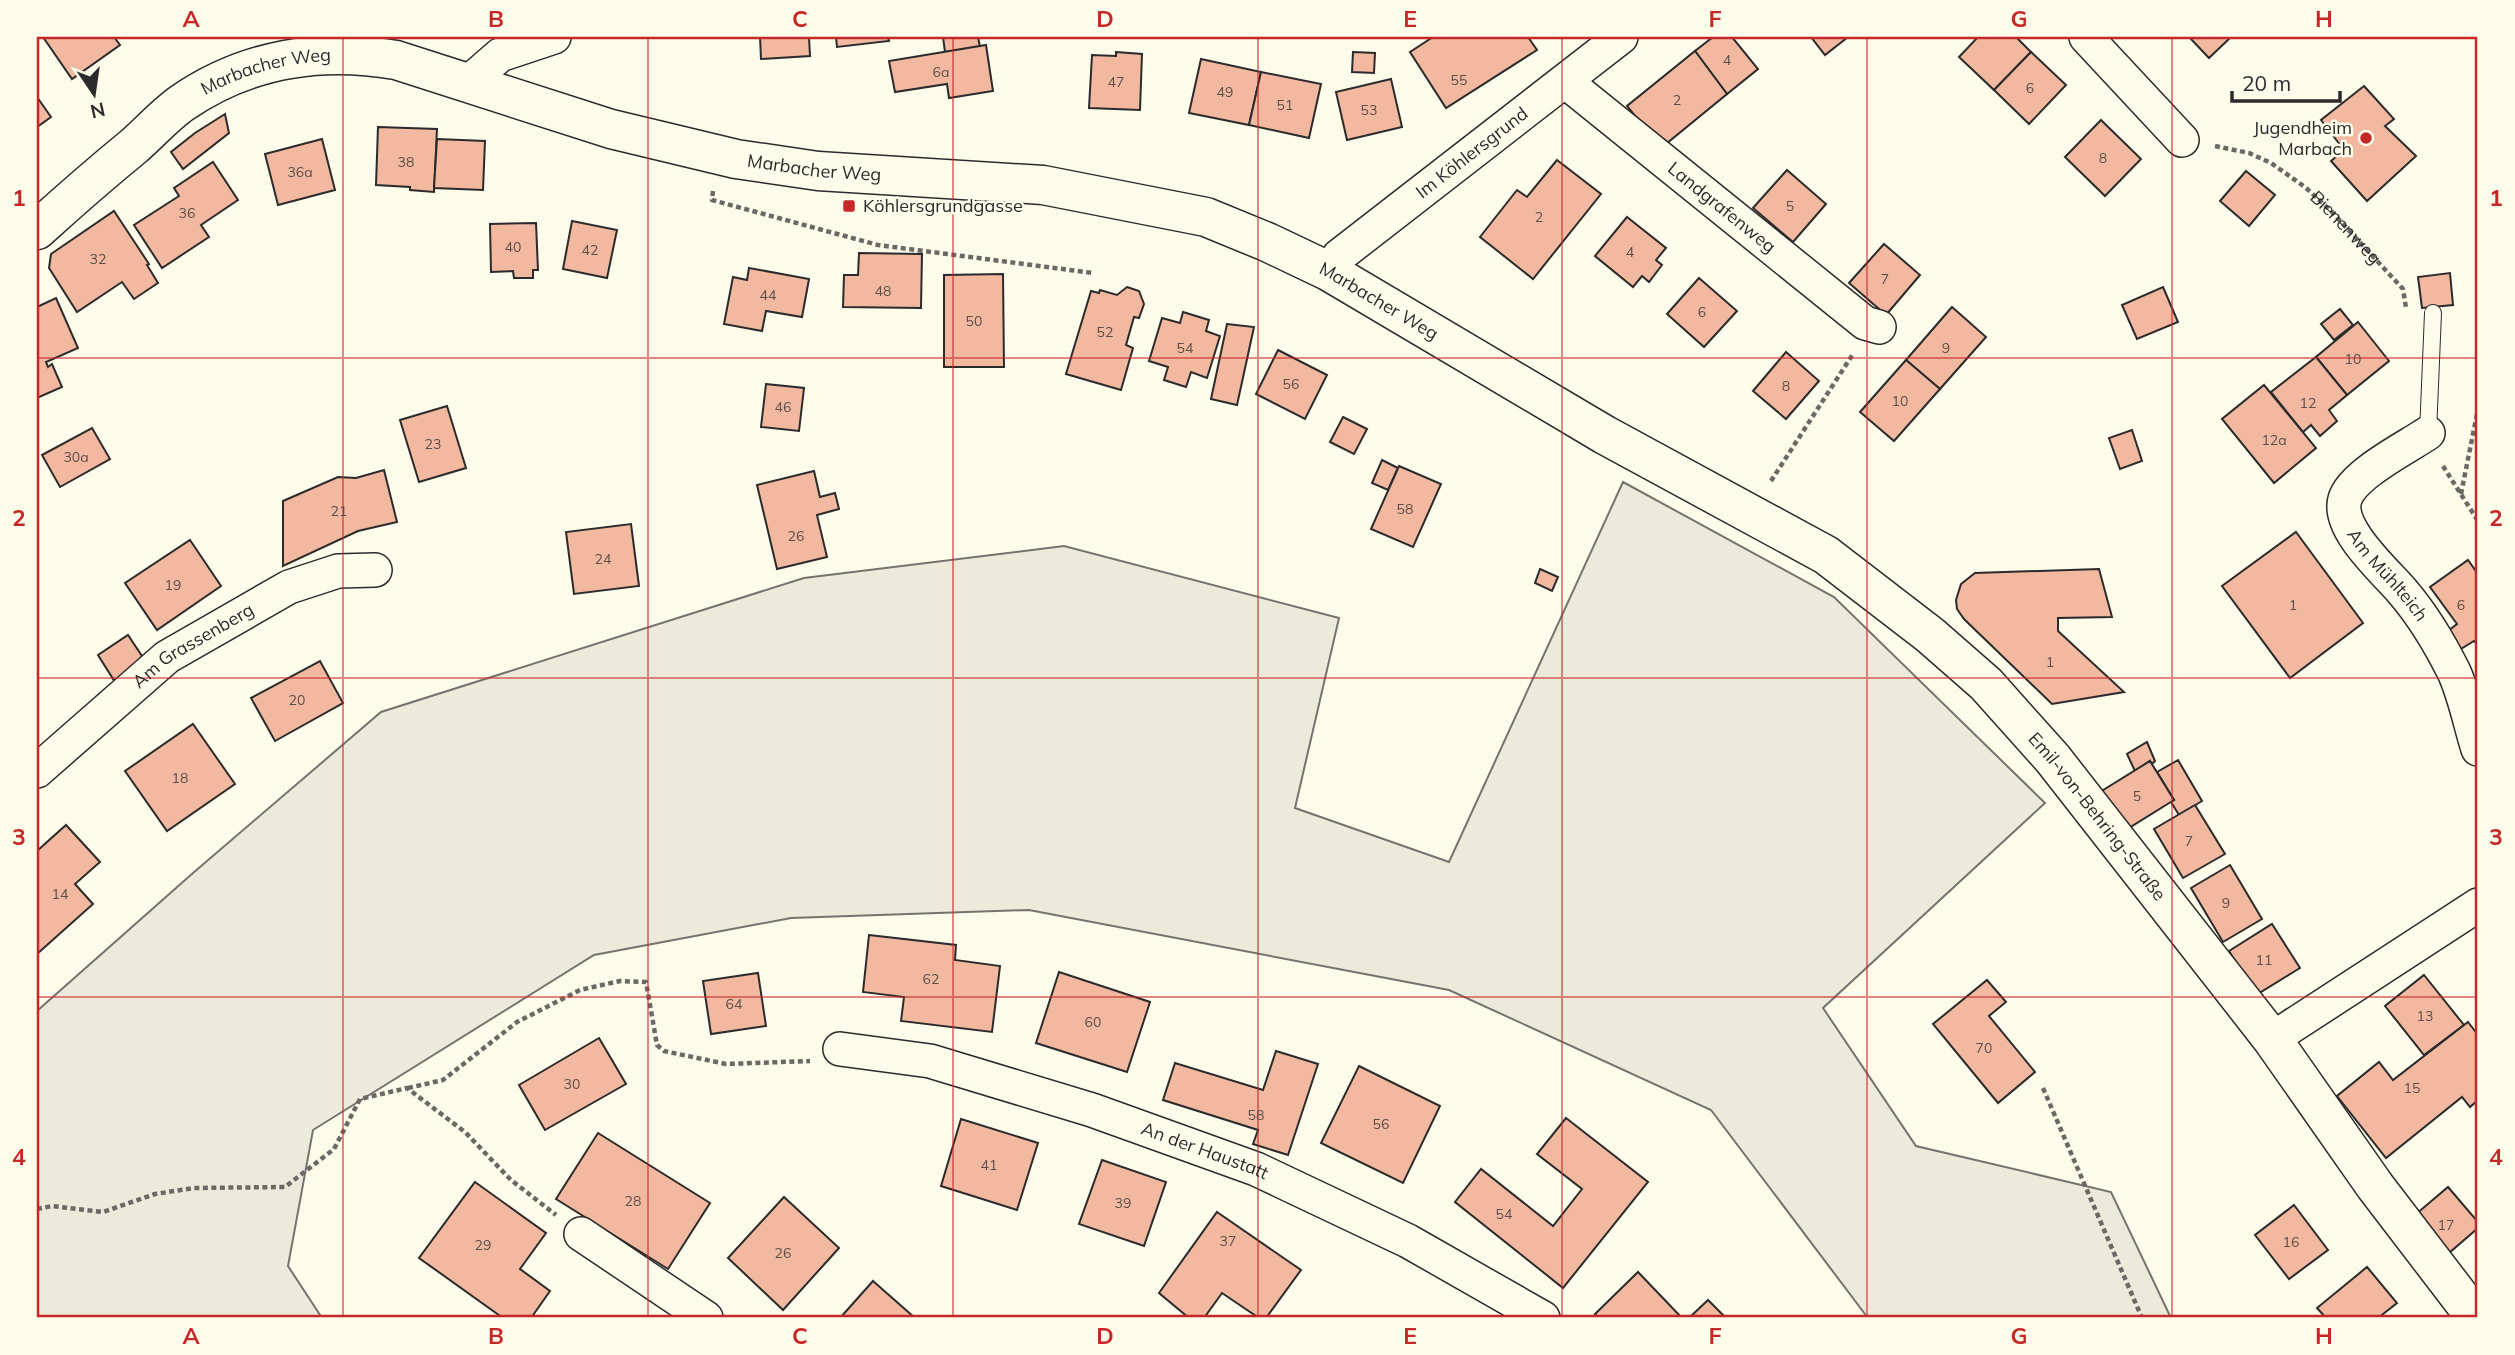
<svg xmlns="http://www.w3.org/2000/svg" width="2515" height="1355" font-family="Mulish,sans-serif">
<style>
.green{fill:#ecebdb;stroke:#74746e;stroke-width:2}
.building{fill:#f2b8a0;stroke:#2b2b2b;stroke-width:2}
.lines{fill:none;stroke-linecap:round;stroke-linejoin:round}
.lane-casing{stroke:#2b2b2b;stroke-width:18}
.street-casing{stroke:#2b2b2b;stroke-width:36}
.secondary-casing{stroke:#2b2b2b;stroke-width:41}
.path{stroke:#6a6964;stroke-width:4.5;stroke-dasharray:5 3.5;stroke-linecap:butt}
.lane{stroke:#fdfbea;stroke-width:16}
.street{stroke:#fdfbea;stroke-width:33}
.secondary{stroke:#fdfbea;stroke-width:38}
.grid{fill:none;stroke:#c62828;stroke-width:2;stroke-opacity:0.55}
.poi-dot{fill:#c62828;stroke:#fdfbea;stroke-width:2.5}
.labels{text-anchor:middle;stroke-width:5;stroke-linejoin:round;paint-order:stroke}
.number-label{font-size:14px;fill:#5d4e48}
.street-label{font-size:18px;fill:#2b2b2b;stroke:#fdfbea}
.poi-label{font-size:18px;fill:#2b2b2b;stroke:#fdfbea;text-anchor:end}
.neatline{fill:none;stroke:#c62828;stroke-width:2.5}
.grid-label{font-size:23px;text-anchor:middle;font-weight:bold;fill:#c62828}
</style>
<rect width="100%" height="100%" fill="#fdfbea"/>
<path class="green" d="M 1623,482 L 1834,597 L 2045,803 L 1823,1008 L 1916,1146 L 2111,1192 L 2171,1318 L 1868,1318 L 1711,1110 L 1449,990 L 1029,910 L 791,918 L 594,955 L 313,1130 L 288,1266 L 322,1318 L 37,1318 L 37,1011 L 193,873 L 381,712 L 804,578 L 1064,546 L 1339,618 L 1295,808 L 1449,862 Z"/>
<g class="building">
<path d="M 43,37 L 114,37 L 120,45 L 72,79 Z"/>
<path d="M 760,37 L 809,37 L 810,56 L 761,59 Z"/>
<path d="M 836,37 L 888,37 L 889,41 L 837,47 Z"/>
<path d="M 943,37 L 978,37 L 980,47 L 945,52 Z"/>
<path d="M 1433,37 L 1528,37 L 1537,50 L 1446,108 L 1410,52 Z"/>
<path d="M 1713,37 L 1732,37 L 1758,69 L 1727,94 L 1695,51 Z"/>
<path d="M 1811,37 L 1848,37 L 1825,55 Z"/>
<path d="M 1978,37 L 2016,37 L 2031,52 L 1994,90 L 1959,57 Z"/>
<path d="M 2189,37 L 2231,37 L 2209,58 Z"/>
<path d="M 986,45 L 993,91 L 949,98 L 947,84 L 895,92 L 889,61 Z"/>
<path d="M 1695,51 L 1727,94 L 1661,148 L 1627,106 Z"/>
<path d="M 1116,52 L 1142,54 L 1140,110 L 1089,108 L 1092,55 L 1116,56 Z"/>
<path d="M 1353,52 L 1375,53 L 1374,73 L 1352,72 Z"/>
<path d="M 2031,52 L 2066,85 L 2029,124 L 1994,90 Z"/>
<path d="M 1201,59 L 1261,72 L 1249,125 L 1189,113 Z"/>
<path d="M 1261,72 L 1321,84 L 1309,138 L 1249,125 Z"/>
<path d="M 1391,79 L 1402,127 L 1347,140 L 1336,92 Z"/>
<path d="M 2364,86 L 2394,119 L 2385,126 L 2416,156 L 2367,201 L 2331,161 L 2344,150 L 2321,120 Z"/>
<path d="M 37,97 L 51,117 L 37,127 Z"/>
<path d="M 225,114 L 229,133 L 183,169 L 171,152 L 195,133 Z"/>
<path d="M 2101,120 L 2141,159 L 2105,196 L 2065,157 Z"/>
<path d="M 378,127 L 437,129 L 434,192 L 410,190 L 410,187 L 376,185 Z"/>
<path d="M 322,139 L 335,190 L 278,205 L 265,154 Z"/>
<path d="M 437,139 L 485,141 L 483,190 L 434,188 Z"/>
<path d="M 1557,160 L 1601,194 L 1533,279 L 1480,237 L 1517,190 L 1527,197 Z"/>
<path d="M 213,162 L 238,200 L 201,225 L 209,237 L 162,268 L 134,225 L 179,196 L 174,188 Z"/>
<path d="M 1787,170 L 1826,204 L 1793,242 L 1753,208 Z"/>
<path d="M 2246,171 L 2275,195 L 2249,226 L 2220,201 Z"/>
<path d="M 114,211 L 149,264 L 147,265 L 158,283 L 134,299 L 122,282 L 77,312 L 49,268 L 51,254 Z"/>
<path d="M 1627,217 L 1666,248 L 1656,260 L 1662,265 L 1649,282 L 1642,276 L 1633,287 L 1595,256 Z"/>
<path d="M 572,221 L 617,230 L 607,278 L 563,269 Z"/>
<path d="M 536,223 L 538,270 L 533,270 L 533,278 L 514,278 L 513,271 L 491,272 L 490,224 Z"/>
<path d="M 1884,244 L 1920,275 L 1886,315 L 1849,283 Z"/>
<path d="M 859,253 L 922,254 L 921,308 L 843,307 L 844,275 L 858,275 Z"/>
<path d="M 749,268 L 809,279 L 802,317 L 766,311 L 762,331 L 724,324 L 733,277 L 747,280 Z"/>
<path d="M 2450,273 L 2453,305 L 2422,308 L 2418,277 Z"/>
<path d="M 1003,274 L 1004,367 L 944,367 L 944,275 Z"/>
<path d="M 1699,278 L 1737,311 L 1704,347 L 1667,314 Z"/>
<path d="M 1127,287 L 1139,291 L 1144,304 L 1139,318 L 1134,317 L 1126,345 L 1133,348 L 1121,390 L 1066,374 L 1091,291 L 1099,293 L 1100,290 L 1117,295 Z"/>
<path d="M 2163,287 L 2178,322 L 2137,339 L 2122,305 Z"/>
<path d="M 56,298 L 78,348 L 46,362 L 48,367 L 52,364 L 62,387 L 37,398 L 37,307 Z"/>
<path d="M 1952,307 L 1986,337 L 1940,389 L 1906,360 Z"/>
<path d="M 2340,309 L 2353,325 L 2334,340 L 2321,324 Z"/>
<path d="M 1183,312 L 1209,320 L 1206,331 L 1220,336 L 1207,378 L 1191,372 L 1186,387 L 1164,380 L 1168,367 L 1149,361 L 1162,318 L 1180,323 Z"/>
<path d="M 2358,322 L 2389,361 L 2347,395 L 2316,357 Z"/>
<path d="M 1227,324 L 1254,327 L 1237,405 L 1211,399 Z"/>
<path d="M 1278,350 L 1327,375 L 1305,419 L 1256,394 Z"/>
<path d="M 1786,352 L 1819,381 L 1786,419 L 1753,391 Z"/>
<path d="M 2316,357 L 2347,395 L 2329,410 L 2337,421 L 2320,436 L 2311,425 L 2303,432 L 2271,392 Z"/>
<path d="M 1906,360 L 1940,389 L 1894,441 L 1860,412 Z"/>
<path d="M 766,384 L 804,388 L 799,431 L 761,427 Z"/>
<path d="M 2264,385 L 2316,448 L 2274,483 L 2222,419 Z"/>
<path d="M 447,406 L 466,468 L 419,482 L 400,420 Z"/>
<path d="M 1343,417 L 1367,429 L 1354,454 L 1330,442 Z"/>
<path d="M 92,428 L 110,459 L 60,487 L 42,455 Z"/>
<path d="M 2132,430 L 2142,461 L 2120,469 L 2109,438 Z"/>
<path d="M 1382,460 L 1398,468 L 1388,490 L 1372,483 Z"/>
<path d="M 1399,466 L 1441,484 L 1413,547 L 1371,529 Z"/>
<path d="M 384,470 L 397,522 L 358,531 L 283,566 L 283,501 L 338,477 L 356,478 Z"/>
<path d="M 814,471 L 820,497 L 835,493 L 839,509 L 817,515 L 827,557 L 777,569 L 757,485 Z"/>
<path d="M 631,524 L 639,586 L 574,594 L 566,532 Z"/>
<path d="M 2296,532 L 2363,623 L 2290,678 L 2222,586 Z"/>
<path d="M 190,540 L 221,586 L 157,630 L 125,583 Z"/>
<path d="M 2468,560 L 2478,574 L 2478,645 L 2474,641 L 2456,652 L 2444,634 L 2457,624 L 2430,587 Z"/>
<path d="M 1540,569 L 1558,577 L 1552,591 L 1535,583 Z"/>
<path d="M 2099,569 L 2112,617 L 2058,618 L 2058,631 L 2124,692 L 2052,704 L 1964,619 L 1957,609 L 1956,600 L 1961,584 L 1975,573 Z"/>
<path d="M 128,635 L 146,662 L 115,682 L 98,655 Z"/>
<path d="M 320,661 L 343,703 L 275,741 L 251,698 Z"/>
<path d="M 193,724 L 235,784 L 167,831 L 125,771 Z"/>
<path d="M 2147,742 L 2155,761 L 2152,764 L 2150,761 L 2135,771 L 2127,754 Z"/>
<path d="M 2178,760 L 2202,801 L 2179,815 L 2171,802 L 2174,800 L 2157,772 Z"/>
<path d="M 2150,761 L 2174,800 L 2124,831 L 2100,792 Z"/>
<path d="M 2195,805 L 2225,854 L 2183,878 L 2154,829 Z"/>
<path d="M 66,825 L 100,862 L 75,884 L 93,904 L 37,954 L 37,851 Z"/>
<path d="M 2230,865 L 2262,919 L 2223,942 L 2191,888 Z"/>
<path d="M 2272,924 L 2300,968 L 2256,995 L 2229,951 Z"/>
<path d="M 869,935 L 956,945 L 955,960 L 1000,966 L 992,1032 L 901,1021 L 904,997 L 863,992 Z"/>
<path d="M 1059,972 L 1150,1002 L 1127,1072 L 1036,1043 Z"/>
<path d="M 758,973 L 766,1026 L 711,1034 L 703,981 Z"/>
<path d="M 2424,975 L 2464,1025 L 2424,1055 L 2385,1006 Z"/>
<path d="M 1987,980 L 2006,1002 L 1989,1016 L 2035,1072 L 1998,1103 L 1933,1024 Z"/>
<path d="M 2468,1022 L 2478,1035 L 2478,1100 L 2470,1107 L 2462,1097 L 2386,1158 L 2337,1096 L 2379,1062 L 2393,1080 Z"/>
<path d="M 599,1038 L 626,1084 L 545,1130 L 519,1085 Z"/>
<path d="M 1276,1051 L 1318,1064 L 1288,1155 L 1253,1144 L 1258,1130 L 1163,1100 L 1175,1063 L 1263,1090 Z"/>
<path d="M 1359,1066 L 1440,1106 L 1403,1183 L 1321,1143 Z"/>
<path d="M 1566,1118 L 1648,1182 L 1563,1288 L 1455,1202 L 1481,1169 L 1553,1226 L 1582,1189 L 1537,1154 Z"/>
<path d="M 961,1119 L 1038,1143 L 1017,1210 L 941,1186 Z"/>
<path d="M 598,1133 L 710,1203 L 668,1269 L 556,1199 Z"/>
<path d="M 1102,1160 L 1166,1182 L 1144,1246 L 1079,1224 Z"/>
<path d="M 475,1182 L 546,1233 L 520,1269 L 550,1291 L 531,1318 L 503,1318 L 419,1258 Z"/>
<path d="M 2448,1187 L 2478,1222 L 2478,1228 L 2442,1259 L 2409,1220 Z"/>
<path d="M 784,1197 L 839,1248 L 783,1310 L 728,1258 Z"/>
<path d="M 2294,1205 L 2328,1250 L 2289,1279 L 2255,1235 Z"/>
<path d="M 1217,1212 L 1301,1270 L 1266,1318 L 1259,1318 L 1222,1293 L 1204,1318 L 1189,1318 L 1159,1293 Z"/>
<path d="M 2367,1267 L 2397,1303 L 2378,1318 L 2326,1318 L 2317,1308 Z"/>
<path d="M 1638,1272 L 1682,1318 L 1599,1318 L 1595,1314 Z"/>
<path d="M 873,1281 L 915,1318 L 840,1318 Z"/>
<path d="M 1708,1300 L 1726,1318 L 1689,1318 Z"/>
</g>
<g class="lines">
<g class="lane-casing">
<path id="lane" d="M 2428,433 L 2433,313"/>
</g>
<g class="street-casing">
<g id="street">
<path d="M 2086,37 L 2182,140"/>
<path d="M 469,82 L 500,55 L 554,37"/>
<path id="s2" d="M 1566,82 L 1865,323 L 1879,327"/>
<path id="s3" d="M 1328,271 L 1339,256 L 1621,37"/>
<path id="s4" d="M 2428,433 C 2406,448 2353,474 2345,499 C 2336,528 2384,570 2402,591 C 2421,613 2441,646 2454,672 C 2465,696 2470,724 2478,749"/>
<path id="s5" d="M 37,771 L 167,657 L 289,587 L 338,571 L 375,570"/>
<path d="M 2272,1039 L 2478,905"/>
<path id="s6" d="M 840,1049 L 930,1061 L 1092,1110 L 1256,1169 L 1408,1241 L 1543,1318"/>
<path d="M 581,1234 L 706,1318"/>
</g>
</g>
<g class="secondary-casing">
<g id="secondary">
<path id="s7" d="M 37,230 C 69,201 101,173 134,146 C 150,132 165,115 182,103 C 246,59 320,47 396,60 L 611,129 L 736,159 L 818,171 L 1043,185 L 1206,217 L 1267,242 L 1328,271 L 1605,435 L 1826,555 L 1930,635 L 1986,684 L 2053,759 L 2272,1039 L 2375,1186 L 2476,1318"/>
</g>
</g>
<g class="path">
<path id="s1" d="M 2215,146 L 2249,153 L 2271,163 L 2305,187 L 2331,211 L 2403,289 L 2406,308"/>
<path d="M 713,191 L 712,200 L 878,245 L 1093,273"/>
<path d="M 2443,466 L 2478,521"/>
<path d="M 1771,481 L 1853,354"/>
<path d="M 2461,494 L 2478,409"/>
<path d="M 408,1088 L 443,1080 L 517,1022 L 580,990 L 620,981 L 646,982 L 657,1045 L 664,1051 L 726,1064 L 810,1061"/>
<path d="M 2043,1088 L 2142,1318"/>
<path d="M 37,1209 L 52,1206 L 103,1212 L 155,1194 L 194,1188 L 285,1187 L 334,1149 L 360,1099 L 407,1088 L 465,1132 L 511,1180 L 556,1215"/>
</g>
<use href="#lane" class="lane"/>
<use href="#street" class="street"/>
<use href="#secondary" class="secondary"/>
</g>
<path class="grid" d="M 343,37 L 343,1318M 648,37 L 648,1318M 953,37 L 953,1318M 1258,37 L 1258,1318M 1562,37 L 1562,1318M 1867,37 L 1867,1318M 2172,37 L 2172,1318M 37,358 L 2478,358M 37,678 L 2478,678M 37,997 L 2478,997"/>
<g class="poi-dot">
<circle cx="2366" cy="138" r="7"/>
<rect x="842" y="199" width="14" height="14" rx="3.5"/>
</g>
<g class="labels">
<g class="number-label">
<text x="1727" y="65">4</text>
<text x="941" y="77">6a</text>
<text x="1459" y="85">55</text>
<text x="1116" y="87">47</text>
<text x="2030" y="93">6</text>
<text x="1225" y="97">49</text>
<text x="1677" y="105">2</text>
<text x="1285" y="110">51</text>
<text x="1369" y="115">53</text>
<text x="2103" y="163">8</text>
<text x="406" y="167">38</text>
<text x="300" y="177">36a</text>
<text x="1790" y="211">5</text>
<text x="187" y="218">36</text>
<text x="1539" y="222">2</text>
<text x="513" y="252">40</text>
<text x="590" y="255">42</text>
<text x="1630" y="257">4</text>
<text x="98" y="264">32</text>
<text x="1885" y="284">7</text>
<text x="883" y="296">48</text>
<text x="768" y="300">44</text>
<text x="1702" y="317">6</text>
<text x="974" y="326">50</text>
<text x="1105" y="337">52</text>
<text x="1185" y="353">54</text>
<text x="1946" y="353">9</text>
<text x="2353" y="364">10</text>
<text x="1291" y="389">56</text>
<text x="1786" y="391">8</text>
<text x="1900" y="406">10</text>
<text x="2308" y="408">12</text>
<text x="783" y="412">46</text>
<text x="2274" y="445">12a</text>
<text x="433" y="449">23</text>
<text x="76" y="462">30a</text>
<text x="1405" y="514">58</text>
<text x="339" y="516">21</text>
<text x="796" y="541">26</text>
<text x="603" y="564">24</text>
<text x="173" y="590">19</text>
<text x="2293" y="610">1</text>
<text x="2461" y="610">6</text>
<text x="2050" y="667">1</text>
<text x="297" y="705">20</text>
<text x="180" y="783">18</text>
<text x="2137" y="801">5</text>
<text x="2189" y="846">7</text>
<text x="60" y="899">14</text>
<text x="2226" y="908">9</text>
<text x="2264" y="965">11</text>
<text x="931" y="984">62</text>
<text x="734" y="1009">64</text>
<text x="2425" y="1021">13</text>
<text x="1093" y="1027">60</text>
<text x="1984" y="1053">70</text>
<text x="572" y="1089">30</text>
<text x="2412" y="1093">15</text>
<text x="1256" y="1120">58</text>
<text x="1381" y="1129">56</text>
<text x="989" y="1170">41</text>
<text x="633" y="1206">28</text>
<text x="1123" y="1208">39</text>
<text x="1504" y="1219">54</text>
<text x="2446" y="1230">17</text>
<text x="1228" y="1246">37</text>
<text x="2291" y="1247">16</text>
<text x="483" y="1250">29</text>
<text x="783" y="1258">26</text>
</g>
<g class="street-label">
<text dy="6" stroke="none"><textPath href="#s7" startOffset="284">Marbacher Weg</textPath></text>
<text dy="6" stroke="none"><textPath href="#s3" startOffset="187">Im Köhlersgrund</textPath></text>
<text dy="6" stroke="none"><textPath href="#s7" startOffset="850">Marbacher Weg</textPath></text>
<text dy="6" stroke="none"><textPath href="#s2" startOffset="200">Landgrafenweg</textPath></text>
<text dy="6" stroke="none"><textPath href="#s1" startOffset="158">Bienenweg</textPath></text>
<text dy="6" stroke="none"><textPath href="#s7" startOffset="1438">Marbacher Weg</textPath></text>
<text dy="6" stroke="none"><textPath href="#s4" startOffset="198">Am Mühlteich</textPath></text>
<text dy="6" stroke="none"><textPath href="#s5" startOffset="201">Am Grassenberg</textPath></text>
<text dy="6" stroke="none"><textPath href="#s7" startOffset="2331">Emil-von-Behring-Straße</textPath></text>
<text dy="6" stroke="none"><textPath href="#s6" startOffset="380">An der Haustatt</textPath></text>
</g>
<g class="poi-label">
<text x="2352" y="134">Jugendheim<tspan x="2352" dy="21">Marbach</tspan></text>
<text x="863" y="212" text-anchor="start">Köhlersgrundgasse</text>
</g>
</g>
<rect width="2515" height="1355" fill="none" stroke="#fdfbea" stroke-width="77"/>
<g transform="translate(94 94) rotate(167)" stroke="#fdfbea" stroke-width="5" paint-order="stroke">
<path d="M0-5L12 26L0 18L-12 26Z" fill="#2b2b2b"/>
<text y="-10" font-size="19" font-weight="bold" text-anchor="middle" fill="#2b2b2b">N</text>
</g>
<path d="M2232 91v10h108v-10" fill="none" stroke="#2b2b2b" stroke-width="3.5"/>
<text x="2242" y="91" font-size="21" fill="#2b2b2b" stroke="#fdfbea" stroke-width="5" paint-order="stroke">20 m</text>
<rect x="38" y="38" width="2438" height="1278" class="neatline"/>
<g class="grid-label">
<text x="191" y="27">A</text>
<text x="496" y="27">B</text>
<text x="800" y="27">C</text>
<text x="1105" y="27">D</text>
<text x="1410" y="27">E</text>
<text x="1715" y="27">F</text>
<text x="2019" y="27">G</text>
<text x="2324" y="27">H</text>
<text x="19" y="206">1</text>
<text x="2496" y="206">1</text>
<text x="19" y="526">2</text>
<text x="2496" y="526">2</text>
<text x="19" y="845">3</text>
<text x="2496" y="845">3</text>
<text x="19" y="1165">4</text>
<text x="2496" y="1165">4</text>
<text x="191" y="1344">A</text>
<text x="496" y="1344">B</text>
<text x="800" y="1344">C</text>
<text x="1105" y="1344">D</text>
<text x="1410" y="1344">E</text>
<text x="1715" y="1344">F</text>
<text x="2019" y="1344">G</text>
<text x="2324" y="1344">H</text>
</g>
</svg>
